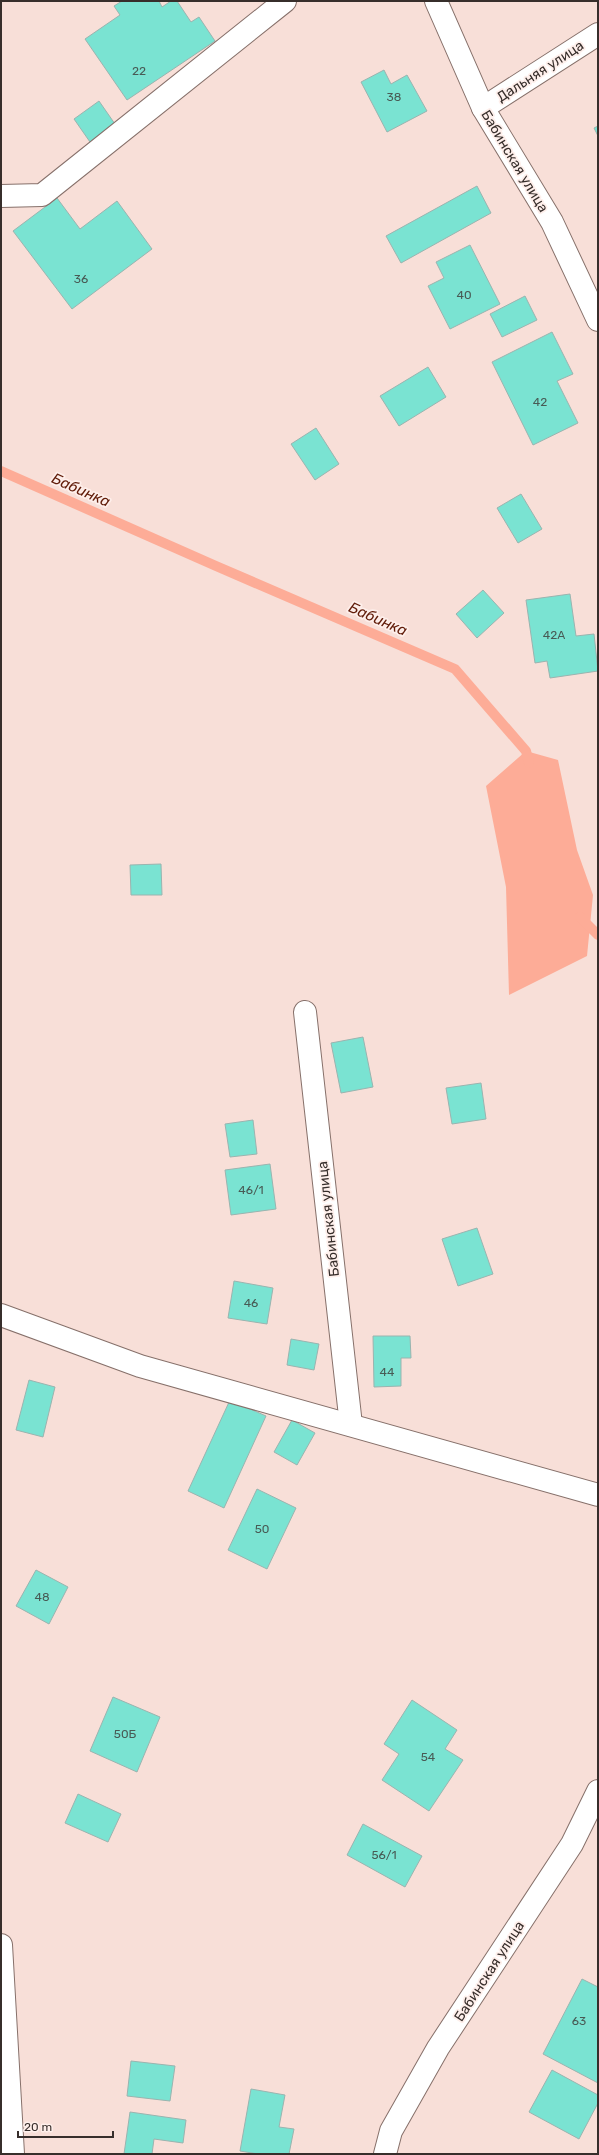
<svg xmlns="http://www.w3.org/2000/svg" width="599" height="2155" font-family="Rubik,sans-serif">
<style>
.water{fill:#fdac97}
.lines{fill:none;stroke-linecap:round;stroke-linejoin:round}
.stream{stroke:#fdac97;stroke-width:10}
.building{fill:#7ae3d2;stroke:#9ab4af}
.street-casing{stroke:#86706a;stroke-width:24}
.street{stroke:#fff;stroke-width:22}
.labels{text-anchor:middle;stroke-width:3.5;stroke-linejoin:round;paint-order:stroke}
.number-label{font-size:12px;fill:#485b55}
.street-label{font-size:14px;fill:#372e2b;stroke:#feefeb}
.water-label{font-size:15px;font-style:italic;fill:#611c09;stroke:#feefeb}
</style>
<rect width="100%" height="100%" fill="#f8dfd8"/>
<path class="water" d="M 526,751 L 558,760 L 577,850 L 593,895 L 587,956 L 509,995 L 506,887 L 486,786 Z"/>
<g class="lines">
<g class="stream">
<path d="M 1,471 L 216,566 L 455,669 L 526,751 L 529,763"/>
<path d="M 580,917 L 598,935"/>
</g>
</g>
<g class="building">
<path d="M 122,1 L 159,1 L 162,7 L 171,1 L 177,1 L 191,22 L 199,17 L 215,41 L 127,100 L 85,39 L 120,15 L 114,6 Z"/>
<path d="M 384,70 L 391,84 L 407,75 L 427,111 L 387,132 L 361,82 Z"/>
<path d="M 99,101 L 115,124 L 90,142 L 74,119 Z"/>
<path d="M 598,126 L 598,136 L 594,128 Z"/>
<path d="M 477,186 L 491,213 L 401,263 L 386,236 Z"/>
<path d="M 57,198 L 80,229 L 117,201 L 152,249 L 72,309 L 13,231 Z"/>
<path d="M 470,245 L 500,304 L 450,329 L 428,286 L 444,278 L 436,262 Z"/>
<path d="M 525,296 L 537,320 L 502,337 L 490,314 Z"/>
<path d="M 552,332 L 573,374 L 557,381 L 578,423 L 533,445 L 492,362 Z"/>
<path d="M 428,367 L 446,397 L 399,426 L 380,396 Z"/>
<path d="M 316,428 L 339,464 L 315,480 L 291,444 Z"/>
<path d="M 521,494 L 542,529 L 518,543 L 497,508 Z"/>
<path d="M 483,590 L 504,613 L 477,638 L 456,614 Z"/>
<path d="M 570,594 L 576,636 L 594,634 L 598,671 L 550,678 L 547,661 L 535,663 L 526,600 Z"/>
<path d="M 161,864 L 162,895 L 131,895 L 130,865 Z"/>
<path d="M 363,1037 L 373,1087 L 341,1093 L 331,1043 Z"/>
<path d="M 481,1083 L 486,1119 L 452,1124 L 446,1088 Z"/>
<path d="M 253,1120 L 257,1154 L 230,1157 L 225,1124 Z"/>
<path d="M 270,1164 L 276,1209 L 231,1215 L 225,1170 Z"/>
<path d="M 477,1228 L 493,1274 L 458,1286 L 442,1239 Z"/>
<path d="M 234,1281 L 273,1288 L 267,1324 L 228,1318 Z"/>
<path d="M 373,1336 L 410,1336 L 411,1358 L 401,1358 L 401,1386 L 374,1387 Z"/>
<path d="M 291,1339 L 319,1344 L 314,1370 L 287,1365 Z"/>
<path d="M 29,1380 L 55,1387 L 43,1437 L 16,1430 Z"/>
<path d="M 230,1400 L 266,1416 L 224,1508 L 188,1491 Z"/>
<path d="M 292,1420 L 315,1433 L 297,1465 L 274,1452 Z"/>
<path d="M 257,1489 L 296,1508 L 267,1569 L 228,1550 Z"/>
<path d="M 36,1570 L 68,1587 L 49,1624 L 16,1606 Z"/>
<path d="M 113,1697 L 160,1717 L 137,1772 L 90,1751 Z"/>
<path d="M 412,1700 L 457,1730 L 445,1749 L 463,1760 L 429,1811 L 382,1780 L 399,1754 L 384,1744 Z"/>
<path d="M 78,1794 L 121,1814 L 108,1842 L 65,1823 Z"/>
<path d="M 363,1824 L 422,1856 L 405,1887 L 347,1855 Z"/>
<path d="M 582,1979 L 598,1987 L 598,2083 L 543,2054 Z"/>
<path d="M 131,2061 L 175,2066 L 170,2101 L 127,2096 Z"/>
<path d="M 552,2070 L 598,2095 L 598,2103 L 579,2139 L 529,2112 Z"/>
<path d="M 251,2089 L 285,2095 L 279,2127 L 294,2129 L 289,2154 L 258,2154 L 240,2151 Z"/>
<path d="M 130,2112 L 186,2120 L 183,2143 L 154,2139 L 152,2154 L 124,2154 Z"/>
</g>
<g class="lines">
<g class="street-casing">
<g id="street">
<path d="M 436,1 L 483,108 L 552,222 L 598,320"/>
<path d="M 483,108 L 598,34"/>
<path d="M 1,196 L 42,195 L 285,1"/>
<path d="M 305,1012 L 351,1425"/>
<path d="M 1,1315 L 140,1366 L 598,1495"/>
<path d="M 1,1945 L 13,2154"/>
<path d="M 385,2154 L 391,2131 L 438,2048 L 572,1844 L 598,1791"/>
</g>
</g>
<use href="#street" class="street"/>
</g>
<g class="labels">
<g class="number-label">
<text x="139" y="75">22</text>
<text x="394" y="101">38</text>
<text x="81" y="283">36</text>
<text x="464" y="299">40</text>
<text x="540" y="406">42</text>
<text x="554" y="639">42А</text>
<text x="251" y="1194">46/1</text>
<text x="251" y="1307">46</text>
<text x="387" y="1376">44</text>
<text x="262" y="1533">50</text>
<text x="42" y="1601">48</text>
<text x="125" y="1738">50Б</text>
<text x="428" y="1761">54</text>
<text x="384" y="1859">56/1</text>
<text x="579" y="2025">63</text>
</g>
<g class="street-label">
<text transform="translate(540 71) rotate(-33)" y="5">Дальняя улица</text>
<text transform="translate(515 161) rotate(59)" y="5">Бабинская улица</text>
<text transform="translate(328 1219) rotate(-96)" y="5">Бабинская улица</text>
<text transform="translate(489 1971) rotate(-57)" y="5">Бабинская улица</text>
</g>
<g class="water-label">
<text transform="translate(81 490) rotate(24)" y="5">Бабинка</text>
<text transform="translate(378 619) rotate(24)" y="5">Бабинка</text>
</g>
</g>
<rect width="599" height="2155" fill="none" stroke="#372e2b" stroke-width="4"/>
<path d="M18 2131v6h95v-6" fill="none" stroke="#372e2b" stroke-width="2"/>
<text x="24" y="2131" font-size="12" fill="#372e2b" stroke="#feefeb" stroke-width="3" paint-order="stroke">20 m</text>
</svg>
